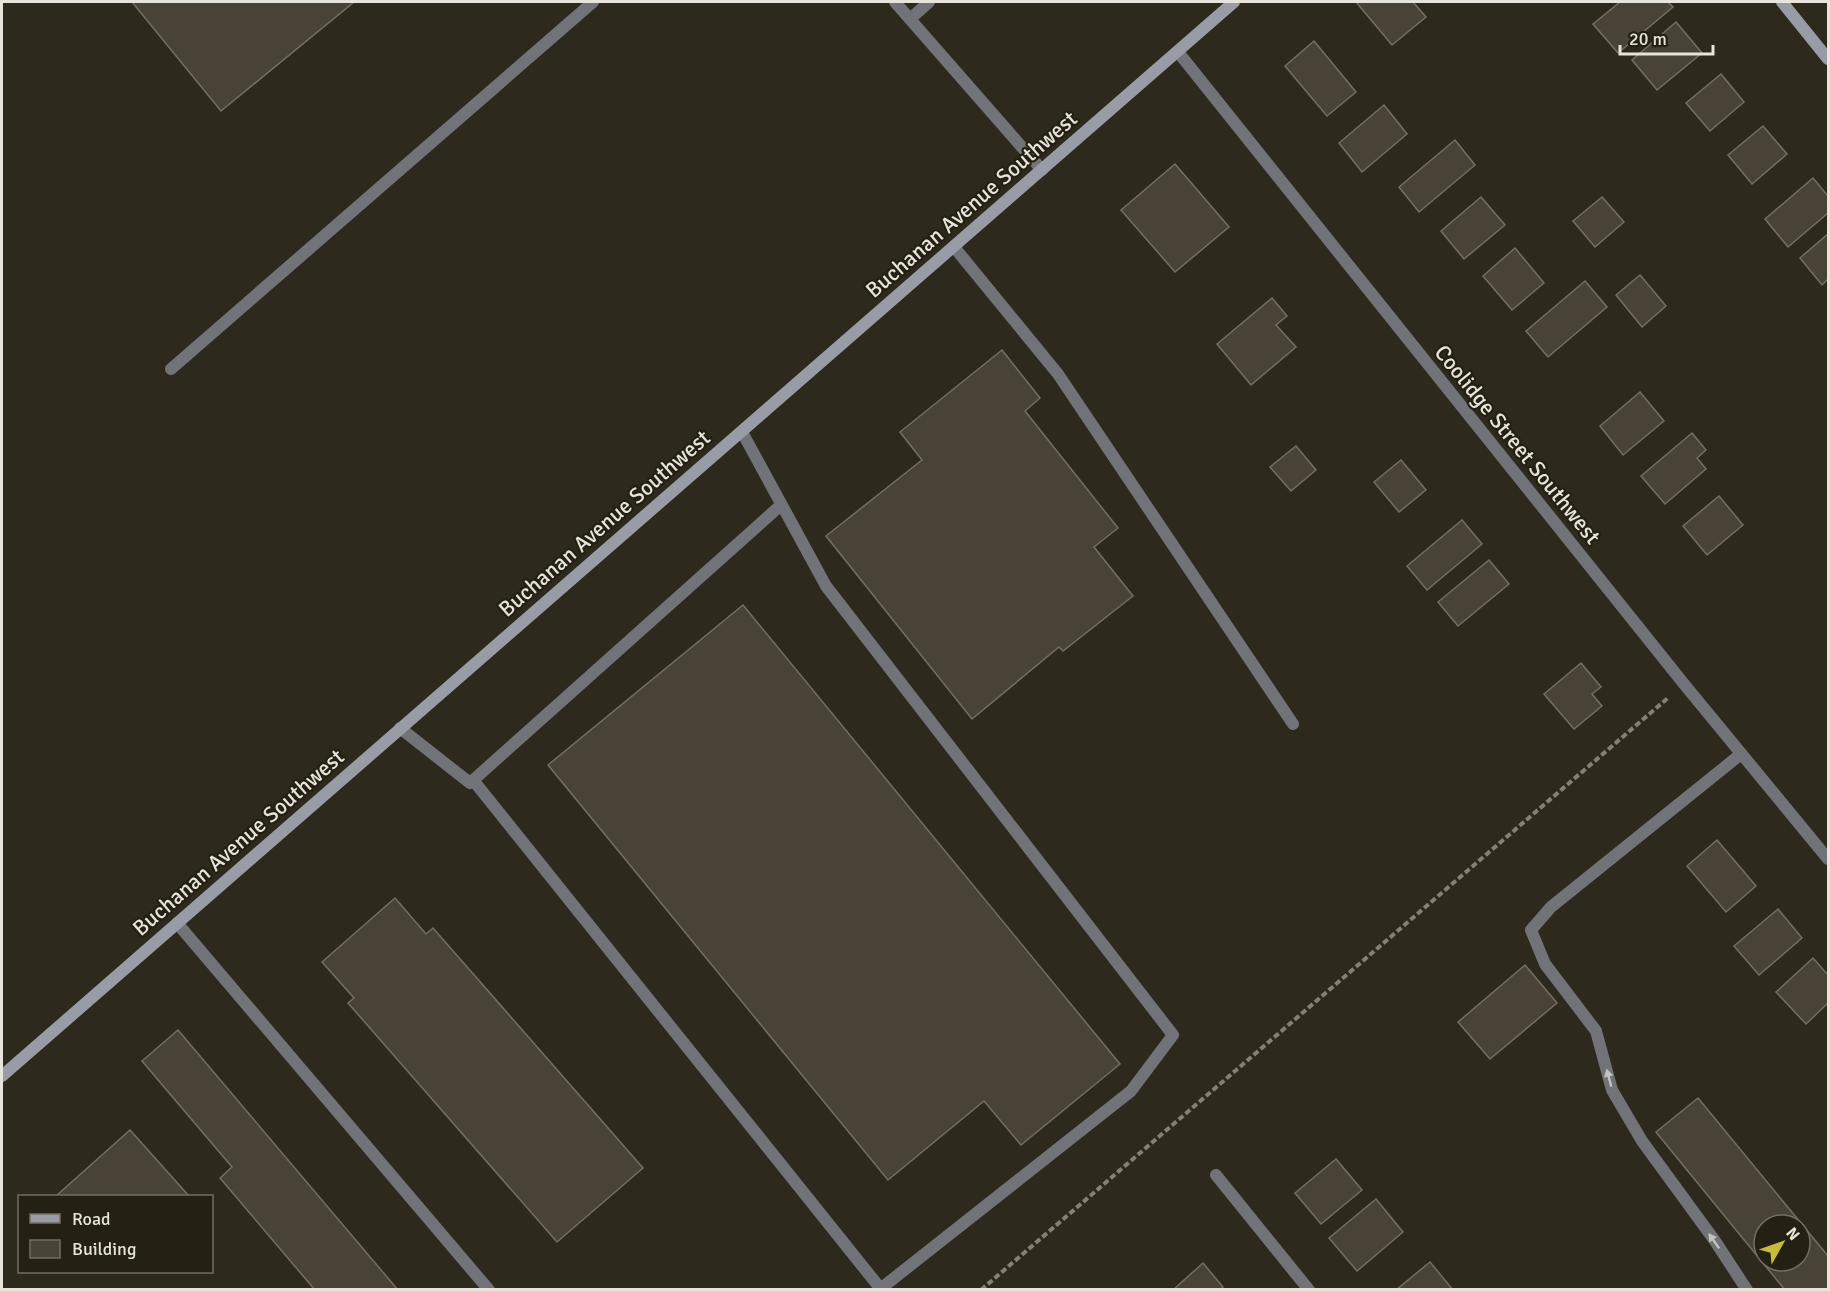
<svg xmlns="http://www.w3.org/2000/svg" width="1830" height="1291" font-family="Signika,sans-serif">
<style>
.building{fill:#484336;stroke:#746f61;stroke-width:1.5;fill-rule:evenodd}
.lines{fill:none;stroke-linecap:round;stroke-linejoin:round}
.path{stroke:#848076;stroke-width:4;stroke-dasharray:6 3;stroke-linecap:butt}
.lane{stroke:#717379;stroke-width:12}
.street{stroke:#717379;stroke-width:12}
.secondary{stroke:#999ca6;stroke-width:12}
.oneway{fill:#c4c2be}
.labels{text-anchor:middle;stroke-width:4.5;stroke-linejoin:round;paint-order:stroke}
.street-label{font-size:22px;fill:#e7e4dc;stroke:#242014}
</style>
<rect width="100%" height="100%" fill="#2e291d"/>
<g class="building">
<path d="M 132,2 L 354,2 L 221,111 Z"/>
<path d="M 1356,2 L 1413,2 L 1426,17 L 1392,45 Z"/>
<path d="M 1620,2 L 1668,2 L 1673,7 L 1618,53 L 1593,24 Z"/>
<path d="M 1676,22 L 1702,53 L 1657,90 L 1632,60 Z"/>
<path d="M 1314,41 L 1356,92 L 1327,116 L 1285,66 Z"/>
<path d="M 1721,74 L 1744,102 L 1710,131 L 1686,103 Z"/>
<path d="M 1384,105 L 1407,134 L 1362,172 L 1339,143 Z"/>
<path d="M 1763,126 L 1787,154 L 1752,184 L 1728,155 Z"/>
<path d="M 1455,140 L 1475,165 L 1419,212 L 1399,187 Z"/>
<path d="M 1175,164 L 1229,227 L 1175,272 L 1121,210 Z"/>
<path d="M 1813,178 L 1828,196 L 1828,213 L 1788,247 L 1765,219 Z"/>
<path d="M 1481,197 L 1505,225 L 1464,259 L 1441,231 Z"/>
<path d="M 1602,197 L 1624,222 L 1595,247 L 1573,221 Z"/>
<path d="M 1828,234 L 1828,279 L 1822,285 L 1800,258 Z"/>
<path d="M 1515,248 L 1544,283 L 1512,310 L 1483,276 Z"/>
<path d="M 1640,275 L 1666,306 L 1642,327 L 1616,295 Z"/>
<path d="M 1585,281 L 1607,307 L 1548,357 L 1526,331 Z"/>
<path d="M 1272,298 L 1287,316 L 1276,325 L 1296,347 L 1251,385 L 1217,344 Z"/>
<path d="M 1002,350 L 1040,398 L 1025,411 L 1118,528 L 1094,547 L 1133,596 L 1063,651 L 1059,647 L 972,719 L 826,536 L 922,460 L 900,432 Z"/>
<path d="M 1640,392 L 1664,421 L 1623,455 L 1600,426 Z"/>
<path d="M 1692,433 L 1706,450 L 1697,458 L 1706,469 L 1665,504 L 1641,476 Z"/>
<path d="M 1296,446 L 1316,470 L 1291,491 L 1270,467 Z"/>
<path d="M 1401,460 L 1426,490 L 1399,512 L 1374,482 Z"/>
<path d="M 1719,496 L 1743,525 L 1707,555 L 1683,526 Z"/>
<path d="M 1462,520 L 1482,544 L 1427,590 L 1407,566 Z"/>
<path d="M 1489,560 L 1509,584 L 1458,626 L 1438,602 Z"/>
<path d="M 743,605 L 1120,1064 L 1021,1145 L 984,1101 L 888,1180 L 548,765 Z"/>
<path d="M 1581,663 L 1601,687 L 1592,694 L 1602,706 L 1574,729 L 1544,694 Z"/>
<path d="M 1717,840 L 1756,886 L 1726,912 L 1687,866 Z"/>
<path d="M 395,898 L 426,934 L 433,928 L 643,1168 L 557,1242 L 348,1003 L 354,998 L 322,962 Z"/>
<path d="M 1778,909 L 1802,938 L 1759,975 L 1734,946 Z"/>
<path d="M 1813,958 L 1828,975 L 1828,1003 L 1806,1024 L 1776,992 Z"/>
<path d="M 1525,965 L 1557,1003 L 1490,1059 L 1458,1022 Z"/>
<path d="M 178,1030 L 398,1290 L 315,1290 L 220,1178 L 232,1167 L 142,1061 Z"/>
<path d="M 1698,1098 L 1828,1256 L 1828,1290 L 1785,1290 L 1656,1132 ZM 1764,1225 L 1800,1225 L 1800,1261 L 1764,1261 Z"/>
<path d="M 130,1130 L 189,1196 L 56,1196 Z"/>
<path d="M 1336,1159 L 1362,1190 L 1321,1224 L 1295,1193 Z"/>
<path d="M 1376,1199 L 1403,1232 L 1357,1271 L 1329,1238 Z"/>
<path d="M 1430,1262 L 1453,1290 L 1396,1290 Z"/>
<path d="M 1203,1263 L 1223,1287 L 1220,1290 L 1173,1290 Z"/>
</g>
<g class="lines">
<path class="path" d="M 981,1290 L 1669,697"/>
<g class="lane">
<path d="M 895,2 L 1042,170"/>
<path d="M 910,19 L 929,2"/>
<path d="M 954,247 L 1058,374 L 1293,724"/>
<path d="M 171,369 L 593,2"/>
<path d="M 742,432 L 826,586 L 1173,1035 L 1131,1091 L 879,1290"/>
<path d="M 400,728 L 470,783 L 781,505"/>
<path d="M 1741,754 L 1551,907 L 1531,930 L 1545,964 L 1596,1031 L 1612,1090 L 1642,1141 L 1715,1241 L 1747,1290"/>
<path d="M 473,780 L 880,1288"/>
<path d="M 177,923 L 489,1290"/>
</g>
<g class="street">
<path d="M 1178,52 L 1684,684 L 1828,859"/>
<path d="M 1216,1175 L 1309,1290"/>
</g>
<g class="secondary">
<path d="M 1782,2 L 1828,59"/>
<path d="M 2,1076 L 1234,2"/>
</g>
</g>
<defs><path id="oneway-solid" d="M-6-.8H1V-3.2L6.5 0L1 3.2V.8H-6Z" transform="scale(1.5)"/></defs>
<g class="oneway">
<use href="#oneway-solid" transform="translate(1609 1078) rotate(-105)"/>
<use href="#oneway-solid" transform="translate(1714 1241) rotate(-125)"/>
</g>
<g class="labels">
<g class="street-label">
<text transform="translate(971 204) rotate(-41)" y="8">Buchanan Avenue Southwest</text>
<text transform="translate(1518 444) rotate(51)" y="8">Coolidge Street Southwest</text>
<text transform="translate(604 523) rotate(-41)" y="8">Buchanan Avenue Southwest</text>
<text transform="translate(238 842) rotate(-41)" y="8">Buchanan Avenue Southwest</text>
</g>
</g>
<rect width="1830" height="1291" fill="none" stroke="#e7e4dc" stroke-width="6"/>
<rect x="18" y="1195" width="195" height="78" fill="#242014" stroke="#726e64" stroke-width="1.5"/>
<rect x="30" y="1214" width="30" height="9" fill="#999ca6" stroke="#726e64" stroke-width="1.5"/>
<text x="72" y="1225" font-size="18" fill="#e7e4dc">Road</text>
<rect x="30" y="1240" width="30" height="18" fill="#484336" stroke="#726e64" stroke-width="1.5"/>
<text x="72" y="1255" font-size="18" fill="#e7e4dc">Building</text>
<g transform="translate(1782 1243) rotate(50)"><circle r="28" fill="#242014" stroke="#726e64" stroke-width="1.5"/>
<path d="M0-4.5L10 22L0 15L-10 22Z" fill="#c7bb3c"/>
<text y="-9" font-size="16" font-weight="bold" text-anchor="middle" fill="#e7e4dc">N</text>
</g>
<path d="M1620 45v9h93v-9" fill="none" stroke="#e7e4dc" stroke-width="3"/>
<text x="1629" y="45" font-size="18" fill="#e7e4dc" stroke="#242014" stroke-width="4.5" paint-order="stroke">20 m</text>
</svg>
